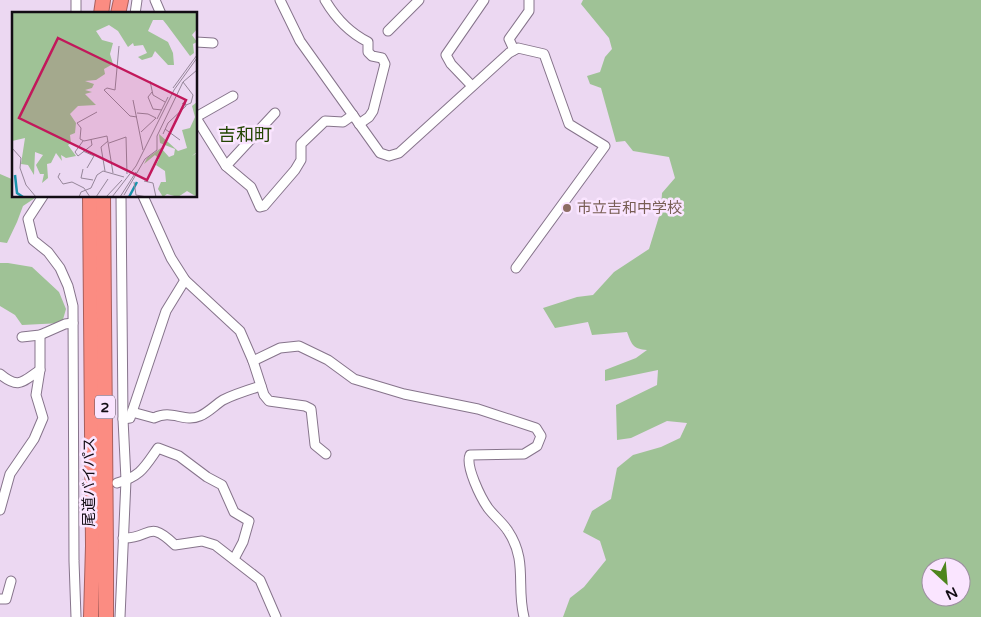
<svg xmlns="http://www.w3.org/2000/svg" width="981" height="617" font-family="'Varela Round','Noto Sans JP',sans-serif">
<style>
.green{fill:#9fc296;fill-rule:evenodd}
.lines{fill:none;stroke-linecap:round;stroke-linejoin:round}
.minor-tunnel{stroke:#cbb9d1;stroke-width:9;stroke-dasharray:9 4.5;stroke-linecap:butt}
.minor-casing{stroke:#86748b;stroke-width:11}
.highway-casing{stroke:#a95f5c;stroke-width:16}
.minor{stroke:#fff;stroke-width:9}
.highway{stroke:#fb8c82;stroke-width:14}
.education-dot{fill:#8d6e63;stroke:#fae5ff;stroke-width:2}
.labels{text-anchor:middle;stroke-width:5;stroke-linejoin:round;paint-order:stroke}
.shield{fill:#fae5ff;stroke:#584d5a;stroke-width:1}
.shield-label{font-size:14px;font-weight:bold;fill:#120c14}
.education-label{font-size:15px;fill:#785e54;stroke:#fae5ff;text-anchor:start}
.street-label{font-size:15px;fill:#120c14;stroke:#fae5ff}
.quarter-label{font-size:18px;fill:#240;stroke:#fae5ff}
.inset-river{fill:none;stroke:#1993ac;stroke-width:2.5}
.inset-road{fill:none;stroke:#958699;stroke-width:1}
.view{fill:#c2185b;fill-opacity:0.15;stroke:#c2185b;stroke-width:2.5}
.inset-edge{fill:none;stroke:#120c14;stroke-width:2.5}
</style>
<rect width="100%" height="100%" fill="#ecd8f2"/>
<g class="green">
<path d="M 583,0 L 981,0 L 981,617 L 563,617 L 570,598 L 584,587 L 606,560 L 600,541 L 583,532 L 592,511 L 611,499 L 617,468 L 633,455 L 661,447 L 680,438 L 687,423 L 667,421 L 631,438 L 617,440 L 616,405 L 657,385 L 658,370 L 605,381 L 605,370 L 636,358 L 647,350 C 633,349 632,345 627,332 L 592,335 L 588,322 L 555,328 L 543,308 L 577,297 L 593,295 L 614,272 L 649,249 L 661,210 L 662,193 L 675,178 L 669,157 L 633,151 L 625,141 L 616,142 L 601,88 L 590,84 L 587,76 L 600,72 L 605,57 L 612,49 L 609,38 L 581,4 ZM 931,567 L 961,567 L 961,597 L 931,597 Z"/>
<path d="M 0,174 L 14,180 L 14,196 L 38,196 L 23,206 L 17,222 L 7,243 L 0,242 Z"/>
<path d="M 0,263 L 8,263 L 32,267 L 59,292 L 66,309 L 62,323 L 22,325 L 15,315 L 0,306 Z"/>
</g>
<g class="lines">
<path class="minor-tunnel" d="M 82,484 L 97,484"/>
<g class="minor-casing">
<g id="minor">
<path d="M 155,0 L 161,14"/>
<path d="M 280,0 L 300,41 L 380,153 L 389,156 L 399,153 L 509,53 L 518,48 L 544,54 L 569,124 L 605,146 L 516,268"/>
<path d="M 325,0 C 335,17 350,33 368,42 L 368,52 L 372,56 L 382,58 L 385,64 L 373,111 L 369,117 L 359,124"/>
<path d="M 76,14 L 76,0"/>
<path d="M 135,14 L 137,0"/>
<path d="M 388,31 L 419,0"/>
<path d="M 196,42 L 213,43"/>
<path d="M 514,50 L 509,39 L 529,11 L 529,0"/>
<path d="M 472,86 L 451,64 L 446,55 L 484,0"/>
<path d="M 196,117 L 233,96"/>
<path d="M 196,118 L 226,166 L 251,187 L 260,207 L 264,206 L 295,170 L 301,160 L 301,144 L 325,121 L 343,122 L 353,115"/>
<path d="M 226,166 L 275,113"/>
<path d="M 43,196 L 28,219 L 33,240 L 48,252 L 60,268 L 68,286 L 73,306 L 74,561 L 76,617"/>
<path d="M 143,196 L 171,258 L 185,280 L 240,331 L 253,361 L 264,395 L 269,401 L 305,406 L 311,409 L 315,445 L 326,454"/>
<path d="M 22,337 L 40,335 L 65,324 L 73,323"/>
<path d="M 253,361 L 280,348 L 299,346 L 328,360 L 354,379 L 404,394 L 478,409 L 536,428 L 541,436 L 537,446 L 524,454 L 470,455 C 465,466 481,498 488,508 C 494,516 503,523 508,531 C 528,561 516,586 524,617"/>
<path d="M 0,374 C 19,390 23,381 40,370"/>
<path d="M 132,412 L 154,418 C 172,409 184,423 200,416 C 209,412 215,405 223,400 C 235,394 248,390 261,386"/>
<path d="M 123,419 L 130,418 L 166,311 L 185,280"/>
<path d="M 117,483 C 141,476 144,468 158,448 L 179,456 L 207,477 L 222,485 L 234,512 L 249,521 L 243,542 L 234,559"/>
<path d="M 0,510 L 10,474 L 34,439 L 43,418 L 36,395 L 40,370 L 40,335"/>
<path d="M 123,538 C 151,539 147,518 175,545 L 202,541 L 215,545 L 260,580 L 276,617"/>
<path d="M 0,599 L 6,599 L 11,581"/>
<path d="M 120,617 L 126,480 L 123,419 L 121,196"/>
</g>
</g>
<g class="highway-casing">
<g id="highway">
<path d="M 101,14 L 103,0"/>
<path d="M 118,14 L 121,0"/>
<path d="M 90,196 L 93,546 L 91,617"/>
<path d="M 103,196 L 106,552 L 106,617"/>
</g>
</g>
<use href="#minor" class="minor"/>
<use href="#highway" class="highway"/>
</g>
<circle class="education-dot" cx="567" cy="208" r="5"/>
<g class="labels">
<rect class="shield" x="95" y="395.5" width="20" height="23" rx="4"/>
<g class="shield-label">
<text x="105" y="412">2</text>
</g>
<g class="education-label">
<text x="577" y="213">市立吉和中学校</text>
</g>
<g class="street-label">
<text transform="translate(89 482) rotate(-90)" y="5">尾道バイパス</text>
</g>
<g class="quarter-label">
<text x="245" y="141">吉和町</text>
</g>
</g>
<g transform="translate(12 12)">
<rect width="185" height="185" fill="#ecd8f2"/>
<path d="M 0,0 L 185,0 L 185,17 L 180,23 L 185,30 L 181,32 L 182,41 L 178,44 L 155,13 L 151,8 L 141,8 L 136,19 L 156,30 L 161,41 L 162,53 L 156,53 L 143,39 L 140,45 L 130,48 L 126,45 L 135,41 L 131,33 L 122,34 L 121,31 L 116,35 L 106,19 L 97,13 L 84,19 L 90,28 L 101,31 L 98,42 L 101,52 L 92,57 L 93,62 L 84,68 L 73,69 L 82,72 L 80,76 L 73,78 L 80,80 L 73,82 L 84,93 L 66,94 L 58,102 L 64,111 L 63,121 L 58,123 L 59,131 L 56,133 L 64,144 L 54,146 L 49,143 L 50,149 L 44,141 L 39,151 L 35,152 L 36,166 L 30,171 L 32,162 L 28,162 L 24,153 L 31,143 L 23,140 L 22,163 L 16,153 L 9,152 L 13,126 L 0,129 ZM 185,90 L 185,140 L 180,144 L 185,141 L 185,185 L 175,179 L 166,185 L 155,182 L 151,185 L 146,177 L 149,170 L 154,170 L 153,159 L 144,153 L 147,147 L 143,143 L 132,152 L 135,146 L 149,136 L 157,145 L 162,143 L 163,137 L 148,131 L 147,122 L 166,139 L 175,136 L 170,118 L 178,116 L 183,105 L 180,94 Z" fill="#9fc296"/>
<path class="inset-river" d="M 3,163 L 5,181 L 11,185M 117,185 L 125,170"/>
<path class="inset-road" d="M 107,34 L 103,78 L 95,76 L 92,78 L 118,104 L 125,105M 138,69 L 141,83 L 153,90M 171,70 L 181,83 L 179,91 L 174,93M 161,76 L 185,43M 140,80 L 136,85 L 141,97 L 150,98M 121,88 L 131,138M 85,100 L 65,111 L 69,116 L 68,127 L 72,129 L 95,124 L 101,161M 125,101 L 136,102 L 144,106M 145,107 L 156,85M 153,117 L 168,128M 129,120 L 144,106M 151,122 L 156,111 L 174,94 L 173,90 L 170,92M 71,129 L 63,140 L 66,144 L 80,133 L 79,127M 97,131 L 114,125 L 115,162M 0,136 L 9,146 L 8,156 L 14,173 L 24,185M 71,139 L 82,144 L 75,156M 71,157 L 69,166 L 81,168M 93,159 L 89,135 L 96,129M 48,161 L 46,165 L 51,172 L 60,170 L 72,176 L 78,185M 132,169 L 141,171 L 144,185M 122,170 L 124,183 L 135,185M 112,183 L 133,147 L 145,138 L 145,124 L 171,70 L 185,58M 67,185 L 69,180 L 79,176 L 85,163 L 91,159 L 112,165M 84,185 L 96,167M 94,185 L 110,168M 100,185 L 124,154 L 162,78 L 185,46M 108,185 L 124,160"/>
<path class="view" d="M 46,26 L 174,88 L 135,168 L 7,106 Z"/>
<rect width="185" height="185" class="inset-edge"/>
</g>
<g transform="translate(946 582) rotate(154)"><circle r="24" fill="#fae5ff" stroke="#9d8ea1"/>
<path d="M0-4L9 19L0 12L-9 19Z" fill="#4e851e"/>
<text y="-8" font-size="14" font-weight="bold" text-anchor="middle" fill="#120c14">N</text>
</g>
</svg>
